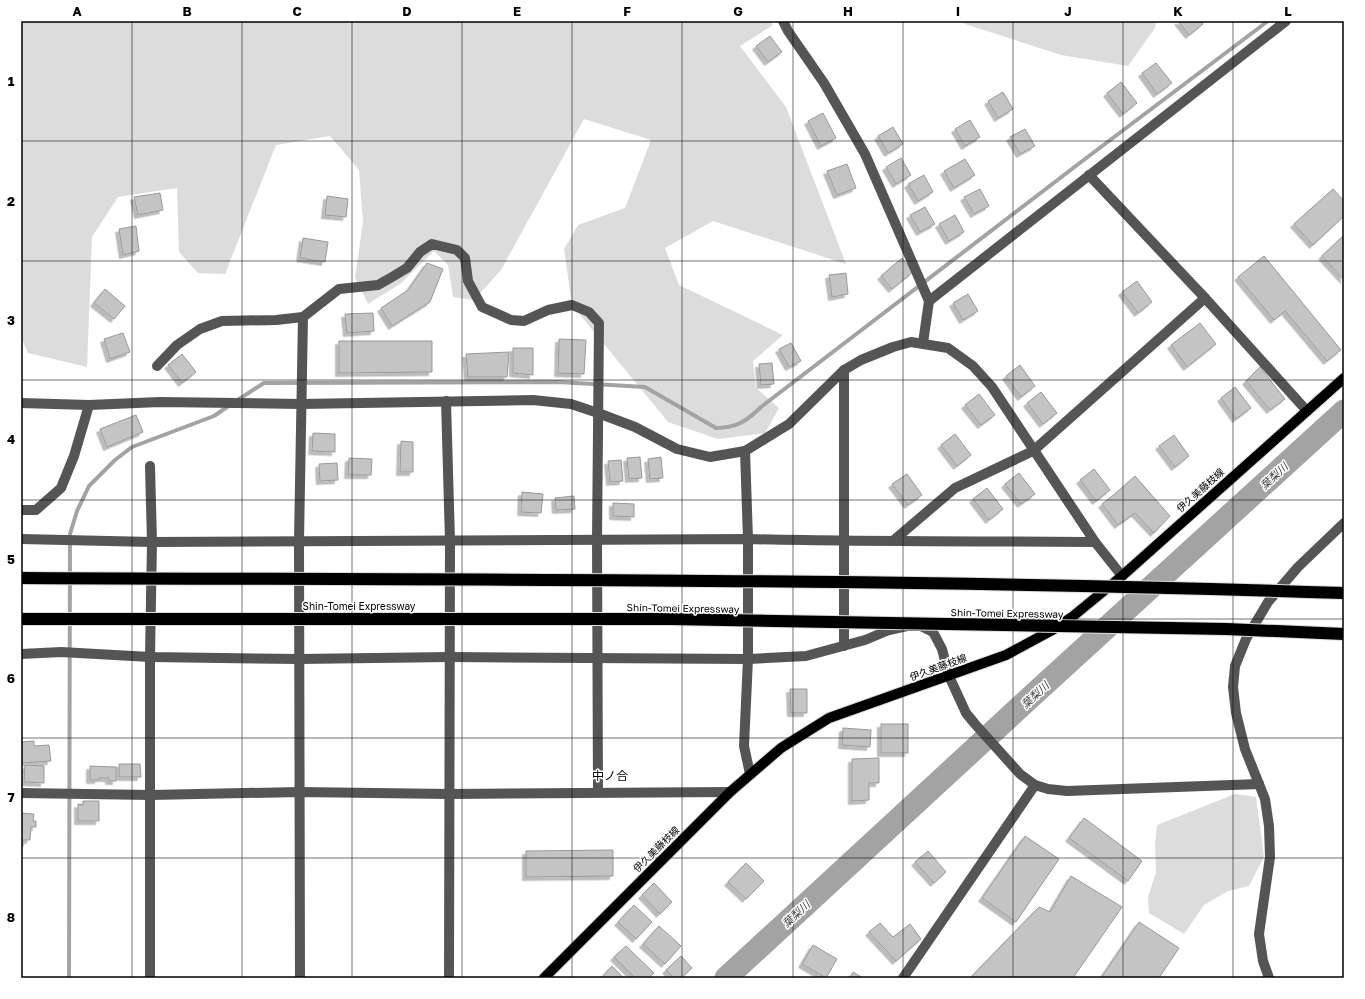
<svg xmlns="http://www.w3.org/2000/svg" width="1365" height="999" font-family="'Golos Text','Noto Sans JP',sans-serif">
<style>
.green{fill:#dcdcdc}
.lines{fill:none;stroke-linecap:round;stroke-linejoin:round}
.stream{stroke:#a3a3a3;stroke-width:4}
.river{stroke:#a3a3a3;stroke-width:23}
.building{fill:#c4c4c4;stroke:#999;filter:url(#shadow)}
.major-casing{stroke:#dbdbdb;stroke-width:12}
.minor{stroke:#555;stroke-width:10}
.major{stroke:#000;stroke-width:10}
.highway-bridge-casing{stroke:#dbdbdb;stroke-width:14;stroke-linecap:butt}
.highway-bridge{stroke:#000;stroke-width:12}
.grid{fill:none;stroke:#000;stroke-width:1;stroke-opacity:0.55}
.labels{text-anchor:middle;stroke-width:3;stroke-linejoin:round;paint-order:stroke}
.street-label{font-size:10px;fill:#000;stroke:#fff}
.water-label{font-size:11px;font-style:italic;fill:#444;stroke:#fff}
.quarter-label{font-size:12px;fill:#000;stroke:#fff}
.neatline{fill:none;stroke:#000;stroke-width:1.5}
.grid-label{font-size:13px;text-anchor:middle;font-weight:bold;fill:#000}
</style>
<defs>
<filter id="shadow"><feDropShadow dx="-3.5" dy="3.5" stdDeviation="0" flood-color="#0004"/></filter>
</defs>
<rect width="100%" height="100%" fill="#fff"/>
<g class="green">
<path d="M 21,21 L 770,21 L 773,25 L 740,46 L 786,107 L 846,264 L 713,221 L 665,248 L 679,285 L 783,335 L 753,361 L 756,388 L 779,408 L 765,433 L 718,439 L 668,422 L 572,305 L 564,249 L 578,225 L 625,208 L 651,140 L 584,119 L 501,270 L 474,300 L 453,297 L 448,265 L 434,251 L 400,284 L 368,304 L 355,278 L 363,222 L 359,170 L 330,136 L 276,145 L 225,274 L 198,273 L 179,252 L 177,188 L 118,197 L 92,237 L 87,367 L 28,353 L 21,337 Z"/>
<path d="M 962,21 L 1156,21 L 1155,28 L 1128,66 L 1061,55 L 965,24 Z"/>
<path d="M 1235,794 L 1256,797 L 1264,857 L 1249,886 L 1228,891 L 1204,905 L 1184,934 L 1149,913 L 1148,897 L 1156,872 L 1155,843 L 1157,825 Z"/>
</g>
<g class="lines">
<g class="stream">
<path d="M 236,401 L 264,383 L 558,382 L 645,387 L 716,428 C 736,428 747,421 761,407 L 1085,159 L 1268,21"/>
<path d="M 69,978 L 70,534 L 77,511 L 89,486 L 115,460 L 132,447 L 214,416 L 230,405"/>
</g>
<path class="river" d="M 726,978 L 1034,694 L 1344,411"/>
</g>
<g class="building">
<path d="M 1178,21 L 1201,21 L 1203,24 L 1189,35 Z"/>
<path d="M 770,36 L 782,52 L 768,62 L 756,46 Z"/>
<path d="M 1156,63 L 1172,83 L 1157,94 L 1142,73 Z"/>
<path d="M 1121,82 L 1137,103 L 1123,114 L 1107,93 Z"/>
<path d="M 1003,92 L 1013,109 L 998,118 L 988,101 Z"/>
<path d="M 823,113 L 836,138 L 821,146 L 808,121 Z"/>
<path d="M 970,120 L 980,137 L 965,146 L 955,129 Z"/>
<path d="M 893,127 L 903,144 L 888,153 L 878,136 Z"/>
<path d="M 1025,129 L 1035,146 L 1020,154 L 1010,137 Z"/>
<path d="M 901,158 L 911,175 L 896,184 L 886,167 Z"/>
<path d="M 965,159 L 975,175 L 954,188 L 944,171 Z"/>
<path d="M 847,164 L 856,188 L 837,195 L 827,171 Z"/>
<path d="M 924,175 L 933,192 L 918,201 L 908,184 Z"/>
<path d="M 980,189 L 989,206 L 974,214 L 964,197 Z"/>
<path d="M 1333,189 L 1344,201 L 1344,216 L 1313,245 L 1294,224 Z"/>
<path d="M 160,193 L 163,210 L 138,215 L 134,197 Z"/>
<path d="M 327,196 L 348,199 L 346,217 L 325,215 Z"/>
<path d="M 925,207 L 935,224 L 920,232 L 910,215 Z"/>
<path d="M 955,215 L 964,232 L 949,241 L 939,224 Z"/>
<path d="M 136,226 L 139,251 L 123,255 L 119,229 Z"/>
<path d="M 1344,235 L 1344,280 L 1322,256 Z"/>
<path d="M 303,238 L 328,242 L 325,262 L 300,258 Z"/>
<path d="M 1264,256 L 1341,350 L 1327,361 L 1285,311 L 1274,320 L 1238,277 Z"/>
<path d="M 902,258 L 913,272 L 892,289 L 881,276 Z"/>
<path d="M 427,263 L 443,269 L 430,302 L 392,326 L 381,308 L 408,290 Z"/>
<path d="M 846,273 L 848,294 L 832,297 L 829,275 Z"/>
<path d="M 1137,281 L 1152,302 L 1138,313 L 1122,292 Z"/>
<path d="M 105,289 L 125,306 L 114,319 L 94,303 Z"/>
<path d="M 968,294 L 978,311 L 963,320 L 953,303 Z"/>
<path d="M 373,313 L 374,331 L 347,333 L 345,314 Z"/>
<path d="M 1200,323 L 1216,344 L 1187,367 L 1171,345 Z"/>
<path d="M 123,333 L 130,352 L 110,359 L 104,339 Z"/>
<path d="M 559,339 L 586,340 L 584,374 L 558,373 Z"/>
<path d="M 339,341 L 432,341 L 432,372 L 339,373 Z"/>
<path d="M 791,343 L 801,361 L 789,367 L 779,349 Z"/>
<path d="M 513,348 L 533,348 L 533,375 L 513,373 Z"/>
<path d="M 509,352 L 507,377 L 468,377 L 466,354 Z"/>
<path d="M 182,354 L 196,372 L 182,383 L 168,365 Z"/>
<path d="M 772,363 L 774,384 L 761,385 L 759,364 Z"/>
<path d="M 1020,365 L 1035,386 L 1021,397 L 1006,376 Z"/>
<path d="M 1260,367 L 1285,399 L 1270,410 L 1246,381 Z"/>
<path d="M 1235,387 L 1251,408 L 1236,419 L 1221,398 Z"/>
<path d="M 1041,392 L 1057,413 L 1043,424 L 1027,403 Z"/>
<path d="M 979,394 L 995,415 L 981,425 L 965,405 Z"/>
<path d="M 136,415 L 143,432 L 107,447 L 100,429 Z"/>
<path d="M 313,433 L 335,434 L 335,452 L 312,451 Z"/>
<path d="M 955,434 L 971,455 L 957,466 L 941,445 Z"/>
<path d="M 1174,435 L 1189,456 L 1175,467 L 1159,446 Z"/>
<path d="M 401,441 L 413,442 L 413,472 L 400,472 Z"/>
<path d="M 640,457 L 642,478 L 629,479 L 627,458 Z"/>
<path d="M 661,457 L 663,478 L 650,479 L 648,459 Z"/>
<path d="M 349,458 L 372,459 L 371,475 L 348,475 Z"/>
<path d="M 621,460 L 623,481 L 610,482 L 608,461 Z"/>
<path d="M 337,463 L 338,480 L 320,481 L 319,464 Z"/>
<path d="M 1094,469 L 1110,490 L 1096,501 L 1080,480 Z"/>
<path d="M 1019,473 L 1035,494 L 1021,504 L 1005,484 Z"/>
<path d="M 907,474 L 922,495 L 908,505 L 892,484 Z"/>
<path d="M 1135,476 L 1170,516 L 1154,533 L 1135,513 L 1118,525 L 1102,504 L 1116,493 Z"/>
<path d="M 987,488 L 1003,509 L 989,520 L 973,499 Z"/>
<path d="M 522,492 L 543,494 L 541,513 L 521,512 Z"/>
<path d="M 574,496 L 575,509 L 556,510 L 555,498 Z"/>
<path d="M 613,503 L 634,504 L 634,517 L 613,516 Z"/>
<path d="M 790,689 L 807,689 L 807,713 L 791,713 Z"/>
<rect x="881" y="724" width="27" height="29"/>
<path d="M 843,728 L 871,730 L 870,747 L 842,745 Z"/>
<path d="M 34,741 L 34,746 L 49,745 L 51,761 L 21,763 L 21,742 Z"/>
<path d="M 879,758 L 879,783 L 869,783 L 869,800 L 852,801 L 852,759 Z"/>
<path d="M 119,764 L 140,764 L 141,777 L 119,777 Z"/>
<path d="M 25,765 L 44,766 L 44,783 L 24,782 Z"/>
<path d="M 90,766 L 116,767 L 116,781 L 109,781 L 109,778 L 99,778 L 98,780 L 90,780 Z"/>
<path d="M 83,801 L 99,801 L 99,821 L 78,821 L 78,804 L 83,805 Z"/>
<path d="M 21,813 L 34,814 L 33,821 L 36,821 L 36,827 L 31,827 L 30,840 L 23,840 L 23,847 L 21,847 Z"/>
<path d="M 1084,818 L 1142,861 L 1128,881 L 1069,838 Z"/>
<path d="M 1025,836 L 1059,859 L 1016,922 L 982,898 Z"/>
<path d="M 613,850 L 613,876 L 526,877 L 526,851 Z"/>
<path d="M 928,851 L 946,872 L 934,883 L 915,862 Z"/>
<path d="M 746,863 L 764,881 L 746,899 L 728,882 Z"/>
<path d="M 1071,876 L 1122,907 L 1073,978 L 970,978 L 1039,907 L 1050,912 Z"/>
<path d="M 654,883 L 672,902 L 660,914 L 642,895 Z"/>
<path d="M 634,905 L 652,922 L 636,939 L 618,922 Z"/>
<path d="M 1139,922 L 1179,948 L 1159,978 L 1101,978 Z"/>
<path d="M 880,923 L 893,937 L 910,924 L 921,939 L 896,961 L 869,932 Z"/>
<path d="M 659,926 L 681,946 L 665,964 L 643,944 Z"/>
<path d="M 813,945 L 837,959 L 826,978 L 802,964 Z"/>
<path d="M 626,946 L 654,973 L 648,978 L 635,978 L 614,957 Z"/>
<path d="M 681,956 L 692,968 L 681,978 L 674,978 L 666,970 Z"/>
<path d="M 612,966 L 624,978 L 601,978 Z"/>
<path d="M 853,972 L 863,978 L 850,978 Z"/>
</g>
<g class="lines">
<g class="major-casing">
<path id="major" d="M 544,978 L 730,792 L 781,748 L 829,718 L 1006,655 L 1054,629 L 1072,617 L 1122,576 L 1344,378"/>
</g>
<g class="minor">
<path d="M 783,21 L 788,31 L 824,83 L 865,154 L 929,301 L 923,343"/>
<path d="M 1089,175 L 1205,298 L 1307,411"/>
<path d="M 929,301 L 1286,21"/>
<path d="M 157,366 L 177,345 L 200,329 L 222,321 L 276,320 L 303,317 L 339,289 L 378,285 L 392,277 L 407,268 L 420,252 L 432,244 L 457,250 L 465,258 L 468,281 L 482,307 L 511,320 L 524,321 L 548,310 L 572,305 L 589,312 L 599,323 L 597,540 L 598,792"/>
<path d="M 446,401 L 450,541 L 449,978"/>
<path d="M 21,403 L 89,405 L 160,402 L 301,404 L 533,400 L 571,404 L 598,413 L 635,427 L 677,449 L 710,457 L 745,451 L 789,424 L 844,370 L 861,360 L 893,347 L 911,342 L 948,348 L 973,366 L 992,387 L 1095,542 L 1122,576"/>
<path d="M 745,451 L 748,539 L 748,659 L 744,746 L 750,774"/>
<path d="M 150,466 L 152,542 L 150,657 L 150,978"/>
<path d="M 21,510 L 36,510 L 61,488 L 74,456 L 89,405"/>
<path d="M 21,539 L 152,542 L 748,539 C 864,542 979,541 1095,542"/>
<path d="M 894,540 L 955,488 L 1033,451 L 1205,298"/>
<path d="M 844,646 L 844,370"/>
<path d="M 21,654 L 61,652 L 150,657 L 299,659 L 450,657 L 748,659 L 806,656 L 865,640 L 889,630 L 907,626 L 921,626 L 933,632 L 942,649 L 949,676 L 966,713 L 975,724 L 1020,774 L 1035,785 L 1048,789 L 1067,791 L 1259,784"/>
<path d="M 21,793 L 151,795 L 299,792 L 450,794 L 730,792"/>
<path d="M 300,978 L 299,540 L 303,317"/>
<path d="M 903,978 L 1035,785"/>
<path d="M 1269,978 L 1263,961 L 1259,934 L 1270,857 L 1269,826 L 1265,799 L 1245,749 L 1236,713 L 1233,687 L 1235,666 L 1246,639 L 1268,602 L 1298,567 L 1344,523"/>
</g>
<use href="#major" class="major"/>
<g class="highway-bridge-casing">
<g id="highway-bridge">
<path d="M 21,578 C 462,580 903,578 1344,593"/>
<path d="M 21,619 L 671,619 L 1226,629 L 1344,634"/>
</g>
</g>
<use href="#highway-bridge" class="highway-bridge"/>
</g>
<path class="grid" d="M 132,21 L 132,978M 242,21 L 242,978M 352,21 L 352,978M 462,21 L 462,978M 572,21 L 572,978M 682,21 L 682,978M 793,21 L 793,978M 903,21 L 903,978M 1013,21 L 1013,978M 1123,21 L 1123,978M 1233,21 L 1233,978M 21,141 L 1344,141M 21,261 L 1344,261M 21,380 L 1344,380M 21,500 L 1344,500M 21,619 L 1344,619M 21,738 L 1344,738M 21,858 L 1344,858"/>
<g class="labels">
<g class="street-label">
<text transform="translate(1200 490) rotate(-42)" y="4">伊久美藤枝線</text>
<text x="359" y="610">Shin-Tomei Expressway</text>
<text transform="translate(683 608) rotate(1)" y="4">Shin-Tomei Expressway</text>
<text transform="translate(1007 613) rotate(1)" y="4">Shin-Tomei Expressway</text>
<text transform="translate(938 667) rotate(-20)" y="4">伊久美藤枝線</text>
<text transform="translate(656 849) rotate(-45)" y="4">伊久美藤枝線</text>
</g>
<g class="water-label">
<text transform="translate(1274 476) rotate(-43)" y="4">葉梨川</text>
<text transform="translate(1035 695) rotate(-43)" y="4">葉梨川</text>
<text transform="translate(796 914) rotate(-43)" y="4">葉梨川</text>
</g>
<g class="quarter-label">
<text x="610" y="780">中ノ合</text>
</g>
</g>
<rect width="1365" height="999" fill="none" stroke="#ffffff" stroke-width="44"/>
<rect x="22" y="22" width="1321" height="955" class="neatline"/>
<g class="grid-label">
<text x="77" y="16">A</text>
<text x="187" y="16">B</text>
<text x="297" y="16">C</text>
<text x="407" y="16">D</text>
<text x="517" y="16">E</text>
<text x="627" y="16">F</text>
<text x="738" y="16">G</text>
<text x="848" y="16">H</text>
<text x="958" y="16">I</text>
<text x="1068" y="16">J</text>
<text x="1178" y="16">K</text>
<text x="1288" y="16">L</text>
<text x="11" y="86">1</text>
<text x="11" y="206">2</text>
<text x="11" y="325">3</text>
<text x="11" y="444">4</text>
<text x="11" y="564">5</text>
<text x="11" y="683">6</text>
<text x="11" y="802">7</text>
<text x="11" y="922">8</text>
</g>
</svg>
